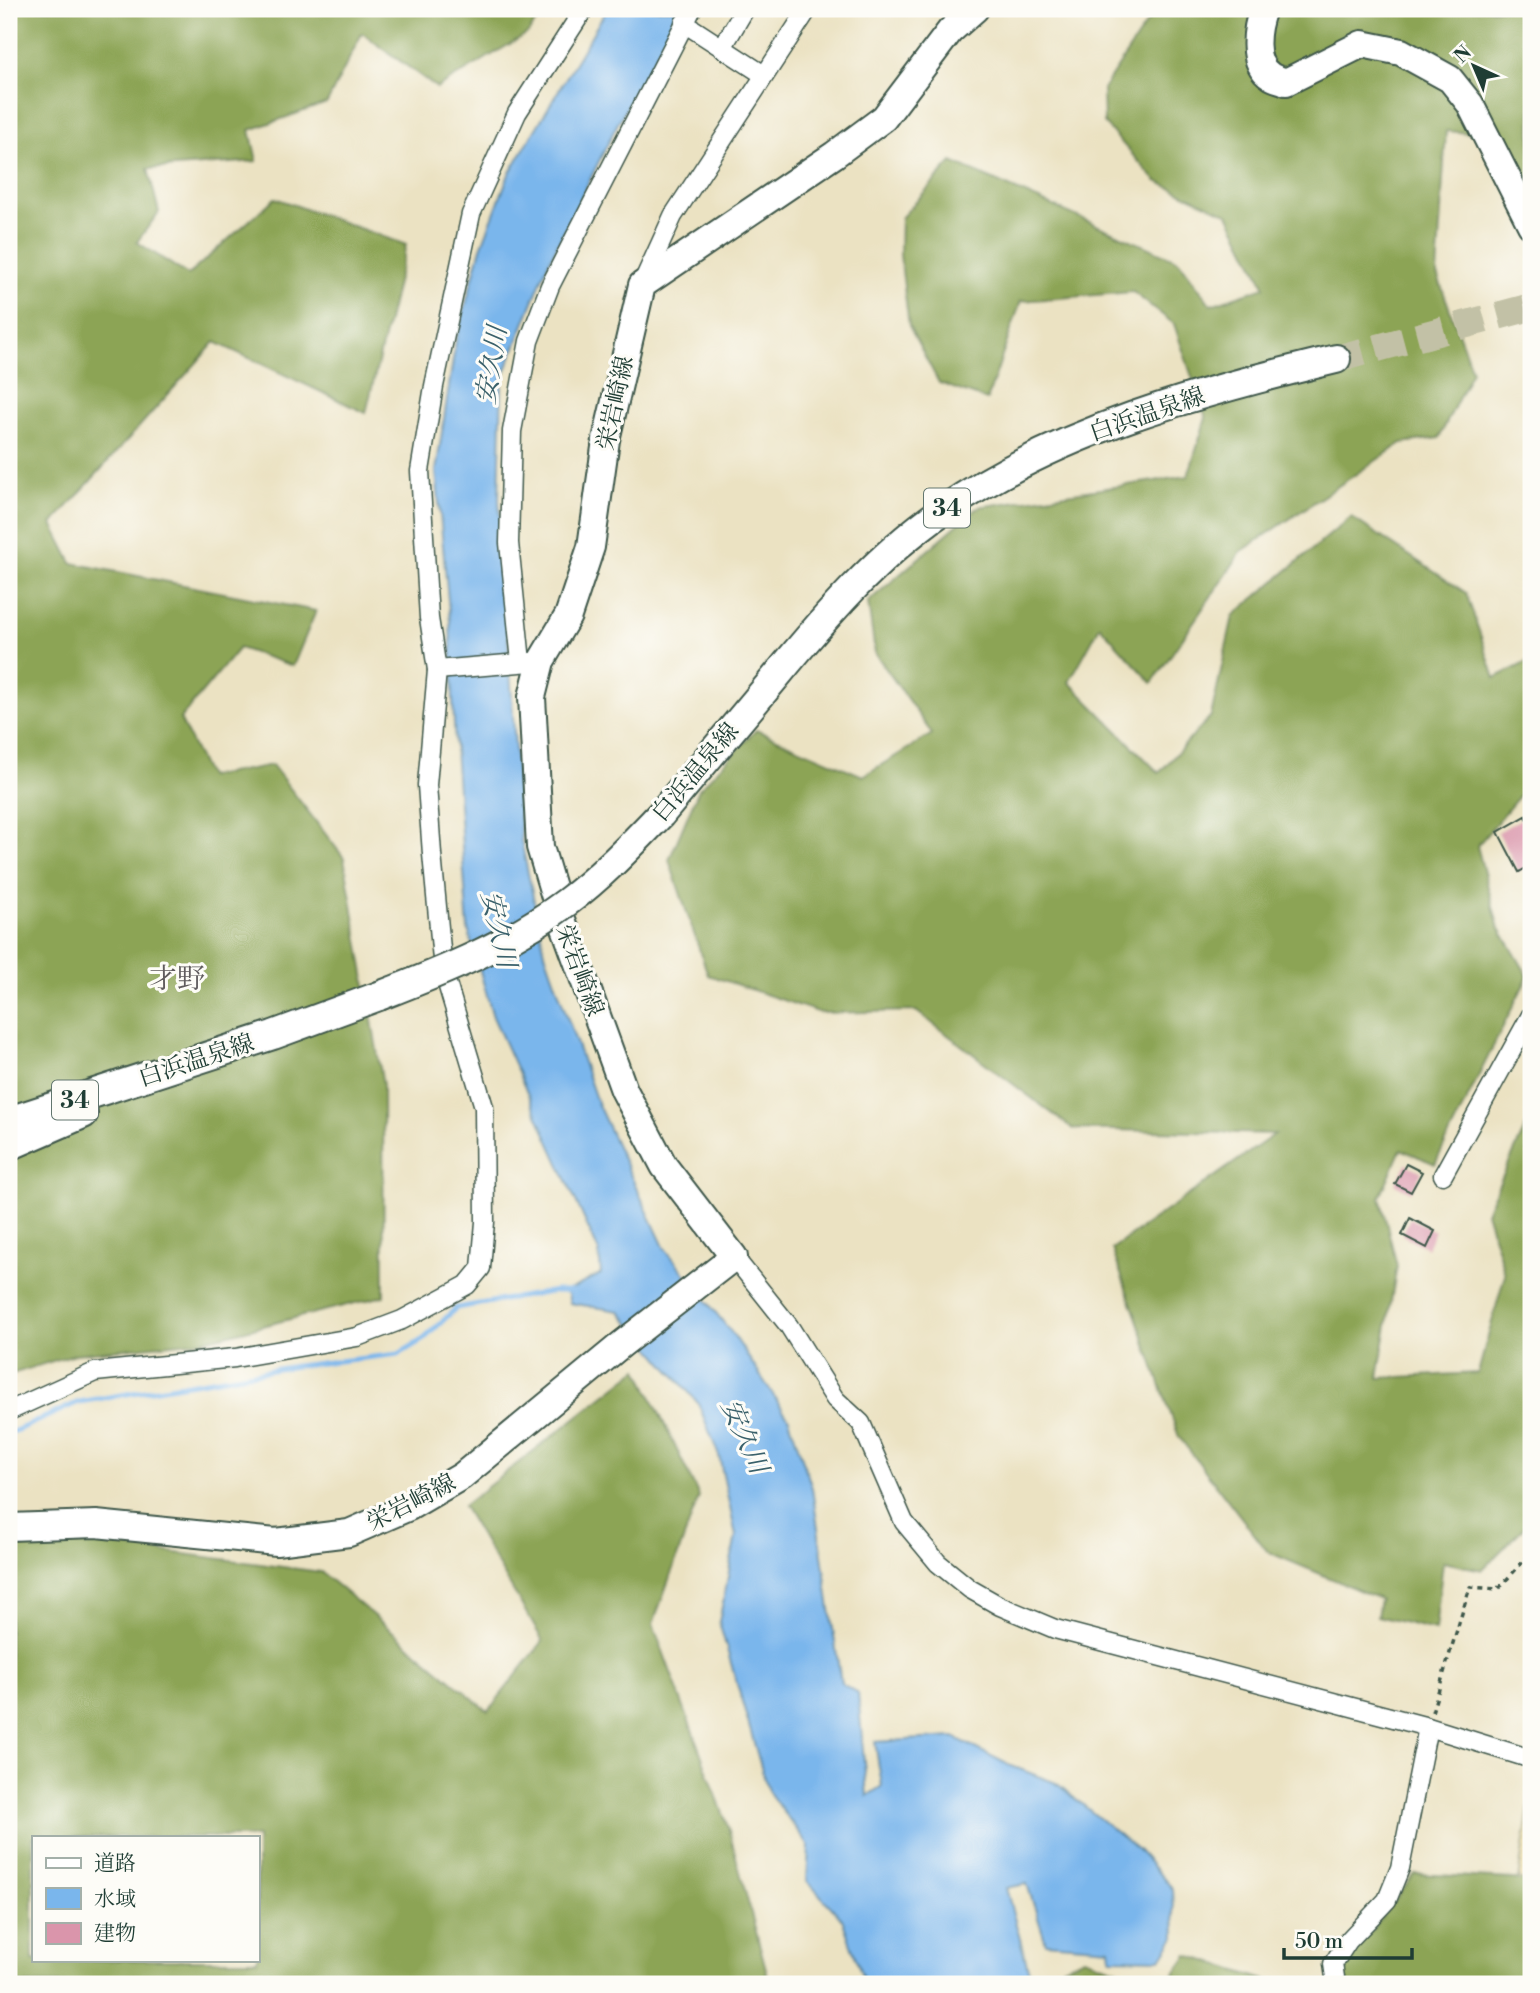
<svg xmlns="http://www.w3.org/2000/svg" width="1540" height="1993" font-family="'Libre Bodoni','Noto Serif JP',serif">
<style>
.forest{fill:#8ca454;stroke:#567044;stroke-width:2;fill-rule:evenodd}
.sand{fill:#eeda9e;stroke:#868c69;stroke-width:2}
.water{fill:#7ab6ec;stroke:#4c7a90;stroke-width:2}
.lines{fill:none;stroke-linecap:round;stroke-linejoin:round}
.stream{stroke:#7ab6ec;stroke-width:5}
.building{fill:#da95ab}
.primary-tunnel{stroke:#c2c1a6;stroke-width:28;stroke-dasharray:28 14;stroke-linecap:butt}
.minor-casing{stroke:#3e5649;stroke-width:21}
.secondary-casing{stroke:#3e5649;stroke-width:30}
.primary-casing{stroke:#3e5649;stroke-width:32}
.path{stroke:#3e5649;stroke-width:3.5;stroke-dasharray:5 5;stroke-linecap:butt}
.minor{stroke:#fff;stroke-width:18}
.secondary{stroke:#fff;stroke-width:26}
.primary{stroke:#fff;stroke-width:28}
.primary-bridge-casing{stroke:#3e5649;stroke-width:32;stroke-linecap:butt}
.primary-bridge{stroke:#fff;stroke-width:28}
.labels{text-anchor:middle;stroke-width:6;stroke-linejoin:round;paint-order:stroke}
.shield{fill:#fdfcf7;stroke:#62766e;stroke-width:2}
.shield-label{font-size:23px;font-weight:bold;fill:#1f3d34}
.street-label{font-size:24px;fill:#1f3d34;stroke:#fdfcf7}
.water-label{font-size:26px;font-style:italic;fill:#3a616b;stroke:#fdfcf7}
.quarter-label{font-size:28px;fill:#605c5e;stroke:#fdfcf7}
</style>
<rect width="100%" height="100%" fill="#fdfcf7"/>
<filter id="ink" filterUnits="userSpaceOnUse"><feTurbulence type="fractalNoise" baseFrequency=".0143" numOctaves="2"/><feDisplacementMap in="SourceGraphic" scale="14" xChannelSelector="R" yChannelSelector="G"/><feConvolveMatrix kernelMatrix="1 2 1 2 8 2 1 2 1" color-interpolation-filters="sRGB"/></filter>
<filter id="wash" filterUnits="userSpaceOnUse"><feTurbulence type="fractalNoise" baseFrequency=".00686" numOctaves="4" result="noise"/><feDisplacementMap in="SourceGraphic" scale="28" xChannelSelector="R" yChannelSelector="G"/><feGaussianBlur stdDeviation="1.57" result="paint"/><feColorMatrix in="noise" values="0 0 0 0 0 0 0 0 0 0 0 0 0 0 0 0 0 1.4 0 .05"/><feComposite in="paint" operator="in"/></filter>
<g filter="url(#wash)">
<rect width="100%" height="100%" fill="#ebe2c2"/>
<g class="forest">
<path d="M 9,9 L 545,9 L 528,33 L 437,88 L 362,33 L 327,103 L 250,130 L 257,161 L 148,169 L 159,212 L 137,242 L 188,275 L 275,198 L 406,245 L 366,413 L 215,342 L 52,524 L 72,563 L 316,611 L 293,666 L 239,648 L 180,719 L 208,777 L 272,765 L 344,858 L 383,1085 L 384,1296 L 201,1341 L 75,1354 L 9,1375 Z"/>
<path d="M 1156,9 L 1531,9 L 1531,187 L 1497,129 L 1471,133 L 1446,131 L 1437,274 L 1472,371 L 1439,438 L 1402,443 L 1242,551 L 1152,683 L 1100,626 L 1069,682 L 1159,773 L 1211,716 L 1233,616 L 1351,517 L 1466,593 L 1495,678 L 1531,660 L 1531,782 L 1477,846 L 1498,925 L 1528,976 L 1435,1164 L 1401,1149 L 1380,1197 L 1397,1266 L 1378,1378 L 1478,1373 L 1505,1274 L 1486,1212 L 1531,1116 L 1531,1520 L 1482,1570 L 1443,1562 L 1435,1630 L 1377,1616 L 1380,1599 L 1268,1552 L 1179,1437 L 1112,1249 L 1275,1134 L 1073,1129 L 916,1011 L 821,1013 L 708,975 L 669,860 L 699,789 L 756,730 L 863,776 L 932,734 L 875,653 L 868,602 L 978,507 L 1188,476 L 1206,418 L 1174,324 L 1133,292 L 1021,301 L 987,400 L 939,383 L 909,326 L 900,255 L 901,218 L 952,162 L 1179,261 L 1211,305 L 1265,287 L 1228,214 L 1156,181 L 1104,123 L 1103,89 Z"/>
<path d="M 638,1369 L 699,1496 L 653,1624 L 728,1827 L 770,1984 L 9,1984 L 9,1545 L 78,1540 L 321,1572 L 488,1711 L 543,1641 L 463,1506 ZM 257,1837 L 257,1960 L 33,1960 L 33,1837 Z"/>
<path d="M 1415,1874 L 1531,1880 L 1531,1984 L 1330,1984 Z"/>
<path d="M 1188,1955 L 1277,1984 L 1167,1984 Z"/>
<path d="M 1084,1958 L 1158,1984 L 1032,1984 L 1034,1980 Z"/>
</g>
<path class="sand" d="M 1531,1795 L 1531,1880 L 1518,1880 Z"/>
<path class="water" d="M 607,9 L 682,9 L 618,123 L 547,266 L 502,380 L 499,500 L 521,840 L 545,953 L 598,1105 L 664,1247 L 735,1337 L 789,1419 L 812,1488 L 841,1683 L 858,1693 L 867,1796 L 882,1786 L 875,1742 L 954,1737 L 1009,1765 L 1056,1783 L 1138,1850 L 1173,1889 L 1175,1937 L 1161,1959 L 1111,1958 L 1110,1948 L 1046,1943 L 1027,1884 L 1006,1888 L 1029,1972 L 1015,1984 L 865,1984 L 842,1919 L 807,1881 L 809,1846 L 768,1791 L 719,1622 L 736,1536 L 719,1456 L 698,1403 L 619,1311 L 570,1303 L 567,1291 L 601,1274 L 599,1252 L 493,1017 L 468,929 L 455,749 L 450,622 L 436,471 L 456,340 L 481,248 L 509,174 Z"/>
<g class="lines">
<path class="stream" d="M 9,1432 L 15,1431 L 79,1402 L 296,1366 L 399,1354 L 424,1339 L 456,1308 L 556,1291 L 572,1291"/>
</g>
<g id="blocks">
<g class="building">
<path d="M 1526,816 L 1531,826 L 1531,865 L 1519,872 L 1498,832 Z"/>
<path d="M 1406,1164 L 1422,1172 L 1411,1192 L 1395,1184 Z"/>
<path d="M 1410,1218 L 1435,1231 L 1427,1248 L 1402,1235 Z"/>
</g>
</g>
</g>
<g filter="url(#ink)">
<use href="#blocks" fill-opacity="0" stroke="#3e5649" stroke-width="2"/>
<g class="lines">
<path class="primary-tunnel" d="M 1336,359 L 1531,307"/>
<g class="minor-casing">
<g id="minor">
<path d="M 684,23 L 764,75"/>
<path d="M 722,48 L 745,9"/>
<path d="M 643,282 L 673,216 L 808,9"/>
<path d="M 521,662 L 509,543 L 512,431 L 529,341 L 550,286 L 692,9"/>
<path d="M 437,670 L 531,662"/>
<path d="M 1443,1175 L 1531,1015"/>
<path d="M 734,1257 L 789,1326 L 835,1399 L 861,1423 L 904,1522 L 938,1563 L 970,1589 L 1000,1606 L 1055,1629 L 1428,1727 L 1525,1757"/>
<path d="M 9,1411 L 95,1372 L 235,1358 L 357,1337 L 402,1320 L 467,1285 L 481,1268 L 485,1222 L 484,1107 L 443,970 L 432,854 L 427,785 L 437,670 L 429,618 L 420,471 L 434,386 L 471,214 L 517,113 L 584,9"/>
<path d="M 1336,1984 L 1333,1964 L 1348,1941 L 1387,1900 L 1400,1868 L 1428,1727"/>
</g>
</g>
<g class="secondary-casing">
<g id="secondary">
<path d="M 1263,9 C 1256,28 1250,63 1271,76 C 1275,79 1282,80 1286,82 L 1362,44 L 1401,52 L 1450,79 L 1470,104 L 1531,225"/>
<path d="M 9,1527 L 96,1524 L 276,1542 L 349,1533 L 409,1507 L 462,1476 L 622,1344 L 734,1257 L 664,1166 L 624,1090 L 560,914 L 540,847 L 532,697 L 541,661 L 568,616 L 591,547 L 606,440 L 642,285 L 834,155 L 884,118 L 950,31 L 975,9"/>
</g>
</g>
<g class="primary-casing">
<g id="primary">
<path d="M 661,814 C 699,769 736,724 774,679 C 824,618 877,556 942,511 C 1060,429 1199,392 1336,359"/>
<path d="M 9,1121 L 273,1035 L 379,996"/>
<path d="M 9,1146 L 83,1114"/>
</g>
</g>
<g class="path">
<path d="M 1526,1061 L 1531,1107 L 1525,1147 L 1531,1191"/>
<path d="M 1432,1712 L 1470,1587 L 1498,1589 L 1531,1553"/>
</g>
<use href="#minor" class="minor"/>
<use href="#secondary" class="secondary"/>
<use href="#primary" class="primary"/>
<g class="primary-bridge-casing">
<path id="primary-bridge" d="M 379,996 C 444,971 511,944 567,902 C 602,876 631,845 661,814"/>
</g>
<use href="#primary-bridge" class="primary-bridge"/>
</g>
</g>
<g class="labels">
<g class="shield">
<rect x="924" y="488.5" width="46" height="39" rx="5"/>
<rect x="52" y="1080.5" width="46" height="39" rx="5"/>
</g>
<g class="shield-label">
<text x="947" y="516">34</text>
<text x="75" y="1108">34</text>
</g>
<g class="street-label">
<text transform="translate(615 403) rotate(-78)" y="8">栄岩崎線</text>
<text transform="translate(1147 414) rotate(-19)" y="8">白浜温泉線</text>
<text transform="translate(695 772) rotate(-50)" y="8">白浜温泉線</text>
<text transform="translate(580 970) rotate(70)" y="8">栄岩崎線</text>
<text transform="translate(196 1060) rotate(-18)" y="8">白浜温泉線</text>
<text transform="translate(411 1502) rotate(-27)" y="8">栄岩崎線</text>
</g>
<g class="water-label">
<text transform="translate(491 365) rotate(-81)" y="9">安久川</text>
<text transform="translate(499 929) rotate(77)" y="9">安久川</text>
<text transform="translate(745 1436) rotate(66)" y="9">安久川</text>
</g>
<g class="quarter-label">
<text x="177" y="988">才野</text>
</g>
</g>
<rect width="1540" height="1993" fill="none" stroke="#fdfcf7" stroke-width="35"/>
<rect x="32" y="1836" width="228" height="126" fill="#fdfcf7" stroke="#a4b0a9" stroke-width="2"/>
<rect x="46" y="1858" width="35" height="10" fill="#ffffff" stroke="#a4b0a9" stroke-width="2"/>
<text x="94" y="1870" font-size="21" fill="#1f3d34">道路</text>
<rect x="46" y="1888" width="35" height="21" fill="#7ab6ec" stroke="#a4b0a9" stroke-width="2"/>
<text x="94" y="1906" font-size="21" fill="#1f3d34">水域</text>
<rect x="46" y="1923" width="35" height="21" fill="#da95ab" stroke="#a4b0a9" stroke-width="2"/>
<text x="94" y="1940" font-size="21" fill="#1f3d34">建物</text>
<g transform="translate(1474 66) rotate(316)" stroke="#fdfcf7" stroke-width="5" paint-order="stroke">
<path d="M0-5L12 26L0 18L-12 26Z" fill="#1f3d34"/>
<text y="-10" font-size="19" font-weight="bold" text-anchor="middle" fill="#1f3d34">N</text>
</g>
<path d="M1284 1948v10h128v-10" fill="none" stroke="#1f3d34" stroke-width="3.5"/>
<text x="1295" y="1948" font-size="21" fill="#1f3d34" stroke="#fdfcf7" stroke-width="5" paint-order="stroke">50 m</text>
</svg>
